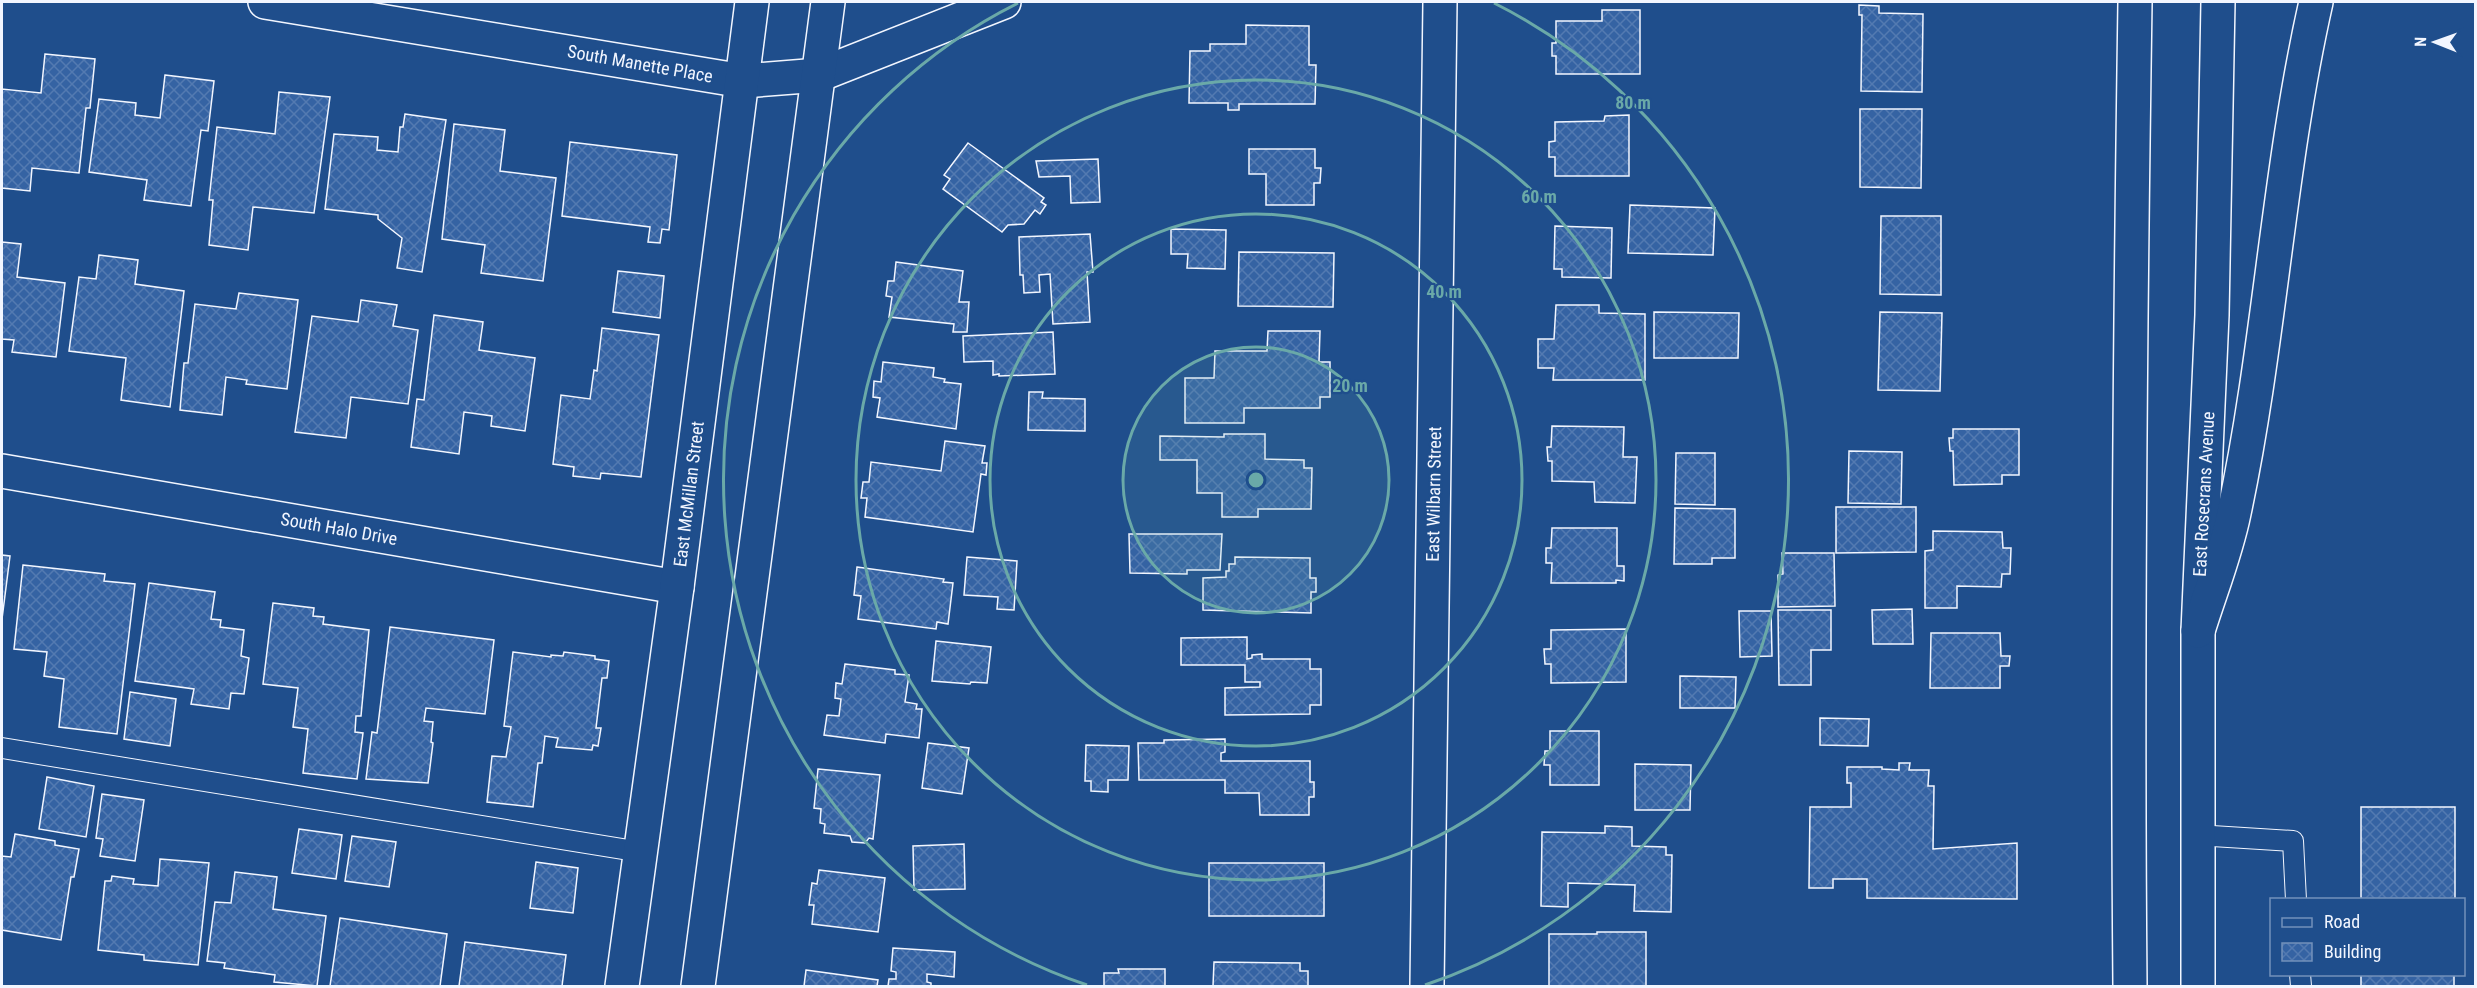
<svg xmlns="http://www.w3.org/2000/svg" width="2477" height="988" font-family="'Roboto Condensed',sans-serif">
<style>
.building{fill:url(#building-cross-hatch);stroke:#f2f6ff;stroke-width:1.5}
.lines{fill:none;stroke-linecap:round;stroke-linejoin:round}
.lane-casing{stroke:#f2f6ff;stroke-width:22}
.street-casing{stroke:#f2f6ff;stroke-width:36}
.primary-casing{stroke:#f2f6ff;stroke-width:36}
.highway-casing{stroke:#f2f6ff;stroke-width:36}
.lane{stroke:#1f4e8c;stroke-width:20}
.street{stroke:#1f4e8c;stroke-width:33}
.primary{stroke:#1f4e8c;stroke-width:33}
.highway{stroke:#1f4e8c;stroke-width:33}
.ring{fill:none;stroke:#6aa9a8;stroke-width:3}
.labels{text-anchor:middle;stroke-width:4.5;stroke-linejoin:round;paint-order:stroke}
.street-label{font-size:18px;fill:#f2f6ff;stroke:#1f4e8c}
.centre{fill:#6aa9a8;stroke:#1f4e8c;stroke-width:3}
.ring-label{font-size:18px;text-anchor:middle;font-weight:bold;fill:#6aa9a8;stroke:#1f4e8c;stroke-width:4.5;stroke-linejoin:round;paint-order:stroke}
</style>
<defs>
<pattern id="building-cross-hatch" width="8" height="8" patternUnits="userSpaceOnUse" patternTransform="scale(1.5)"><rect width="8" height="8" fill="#3563a3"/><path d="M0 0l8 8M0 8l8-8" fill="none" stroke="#537ab1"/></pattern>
</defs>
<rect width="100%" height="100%" fill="#1f4e8c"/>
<g class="building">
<path d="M 1859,5 L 1879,6 L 1879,13 L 1923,14 L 1922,92 L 1861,91 L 1862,15 L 1859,15 Z"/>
<path d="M 1602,10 L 1640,10 L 1640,74 L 1556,74 L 1556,56 L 1552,56 L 1552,43 L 1556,43 L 1556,21 L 1602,21 Z"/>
<path d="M 1246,25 L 1309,26 L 1309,65 L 1316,65 L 1315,104 L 1239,104 L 1239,110 L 1228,110 L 1228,103 L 1189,103 L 1190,51 L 1210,51 L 1210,44 L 1246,44 Z"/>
<path d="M 45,54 L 95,59 L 90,108 L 86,108 L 79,173 L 32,168 L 30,191 L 2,188 L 2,89 L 41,93 Z"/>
<path d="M 165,75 L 214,81 L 208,131 L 201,130 L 191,206 L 144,200 L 147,180 L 89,172 L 99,99 L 136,103 L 135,115 L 160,118 Z"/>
<path d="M 279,92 L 330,97 L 314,213 L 253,207 L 248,250 L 209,245 L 213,200 L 209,200 L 217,127 L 275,134 Z"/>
<path d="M 1860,109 L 1922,109 L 1921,188 L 1860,187 Z"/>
<path d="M 405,114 L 446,120 L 422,272 L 397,268 L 402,238 L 378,219 L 378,215 L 325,209 L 334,134 L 378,137 L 377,150 L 398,152 L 400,127 L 403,127 Z"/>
<path d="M 1629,115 L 1629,176 L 1555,176 L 1555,157 L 1549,157 L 1549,142 L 1555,141 L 1555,122 L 1604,121 L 1605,116 Z"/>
<path d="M 454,124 L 505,130 L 500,171 L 556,178 L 543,281 L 481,273 L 485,245 L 442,239 Z"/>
<path d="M 570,142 L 677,155 L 669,230 L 662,229 L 660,243 L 648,242 L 650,227 L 562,216 Z"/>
<path d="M 968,143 L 1044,198 L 1041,202 L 1046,205 L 1040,214 L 1035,210 L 1024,224 L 1008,225 L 1002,232 L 943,189 L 950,179 L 944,175 Z"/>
<path d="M 1249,149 L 1315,149 L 1315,168 L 1321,168 L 1320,183 L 1314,183 L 1314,205 L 1266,205 L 1266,174 L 1249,174 Z"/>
<path d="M 1098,159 L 1100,202 L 1071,203 L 1070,176 L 1039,177 L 1036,161 Z"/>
<path d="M 1630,205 L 1715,208 L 1713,255 L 1628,253 Z"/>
<path d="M 1881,216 L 1941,216 L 1941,295 L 1880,294 Z"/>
<path d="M 1555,226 L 1612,228 L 1611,278 L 1562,277 L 1562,269 L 1554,269 Z"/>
<path d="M 1171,229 L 1226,230 L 1225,269 L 1187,268 L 1188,254 L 1171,254 Z"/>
<path d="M 1090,234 L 1093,272 L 1087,272 L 1090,322 L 1053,324 L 1050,274 L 1039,275 L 1040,292 L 1024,293 L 1023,275 L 1020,275 L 1019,237 Z"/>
<path d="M 2,242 L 21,244 L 17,277 L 65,283 L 56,357 L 12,352 L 14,340 L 2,339 Z"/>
<path d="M 1239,252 L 1334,253 L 1333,307 L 1238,306 Z"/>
<path d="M 99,255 L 138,260 L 135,284 L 184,291 L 170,407 L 121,400 L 126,358 L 69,351 L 79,277 L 96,279 Z"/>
<path d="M 896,262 L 963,271 L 959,302 L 969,302 L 967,332 L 953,332 L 954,324 L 889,317 L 892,297 L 886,296 L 888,281 L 894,281 Z"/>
<path d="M 618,271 L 664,276 L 660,318 L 613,312 Z"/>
<path d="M 239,293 L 298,300 L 287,389 L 246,384 L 247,380 L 226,377 L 222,415 L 180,410 L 184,363 L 188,363 L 195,304 L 236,309 Z"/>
<path d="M 361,300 L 397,305 L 393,326 L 418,330 L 408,404 L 351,397 L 346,438 L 295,432 L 312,316 L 358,322 Z"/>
<path d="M 1556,305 L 1599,305 L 1599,313 L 1645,314 L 1645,380 L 1553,380 L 1554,368 L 1538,368 L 1538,339 L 1554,339 Z"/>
<path d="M 1654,312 L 1739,313 L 1738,358 L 1654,358 Z"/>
<path d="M 1880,312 L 1942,313 L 1940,391 L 1878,390 Z"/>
<path d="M 434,315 L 483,322 L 479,350 L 535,358 L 525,431 L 491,426 L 492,416 L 464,412 L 459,454 L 411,447 L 417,399 L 424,400 Z"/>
<path d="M 602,328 L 659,335 L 641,477 L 601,473 L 600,479 L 573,476 L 574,467 L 553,464 L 561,395 L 590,399 L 594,370 L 597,371 Z"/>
<path d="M 1268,331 L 1320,331 L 1319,362 L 1330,362 L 1330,397 L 1320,397 L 1320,408 L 1244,408 L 1244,423 L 1185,423 L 1185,378 L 1214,378 L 1215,351 L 1267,351 Z"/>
<path d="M 1053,332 L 1055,374 L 999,376 L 999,374 L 993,375 L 993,361 L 964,362 L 963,336 Z"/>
<path d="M 883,362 L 934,368 L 933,377 L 945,379 L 944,382 L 961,384 L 956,429 L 877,417 L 880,398 L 873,397 L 874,381 L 881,382 Z"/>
<path d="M 1029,392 L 1043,392 L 1042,398 L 1085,399 L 1085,431 L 1028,430 Z"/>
<path d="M 1552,426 L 1624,427 L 1623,457 L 1637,457 L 1635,503 L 1595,502 L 1594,482 L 1552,481 L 1552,461 L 1548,461 L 1547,447 L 1551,447 Z"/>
<path d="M 1953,429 L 2019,429 L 2019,475 L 2002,475 L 2002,484 L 1954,485 L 1953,451 L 1950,451 L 1949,438 L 1953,438 Z"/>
<path d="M 1224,434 L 1265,434 L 1265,459 L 1304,460 L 1304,468 L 1312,468 L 1311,509 L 1258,509 L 1258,517 L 1222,517 L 1222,493 L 1197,493 L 1197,460 L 1160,460 L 1160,436 L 1224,437 Z"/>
<path d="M 945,441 L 985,446 L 982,463 L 987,463 L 986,475 L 981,474 L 973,532 L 865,517 L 867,498 L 861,498 L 863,482 L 869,482 L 871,462 L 941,471 Z"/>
<path d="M 1849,451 L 1902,452 L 1901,504 L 1848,503 Z"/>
<path d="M 1676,453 L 1715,453 L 1715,505 L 1675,504 Z"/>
<path d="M 1836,507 L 1916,507 L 1916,552 L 1836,553 Z"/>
<path d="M 1675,508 L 1735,509 L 1735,558 L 1712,558 L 1712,564 L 1674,564 Z"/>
<path d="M 1552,528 L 1617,528 L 1617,566 L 1624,566 L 1624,581 L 1616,580 L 1616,583 L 1551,583 L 1552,563 L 1546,563 L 1546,548 L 1551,548 Z"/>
<path d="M 1933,531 L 2002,532 L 2003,548 L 2011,548 L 2010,574 L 2002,574 L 2001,587 L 1957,586 L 1957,608 L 1925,608 L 1925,551 L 1933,550 Z"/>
<path d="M 1129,534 L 1222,534 L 1220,570 L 1187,570 L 1187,574 L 1130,573 Z"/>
<path d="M 1782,553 L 1834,553 L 1835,606 L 1778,607 L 1778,575 L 1783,574 Z"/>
<path d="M 2,555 L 10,556 L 2,619 Z"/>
<path d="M 967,557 L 1017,561 L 1014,610 L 997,609 L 998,597 L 964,595 Z"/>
<path d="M 1235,557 L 1310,558 L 1310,578 L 1316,578 L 1316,592 L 1311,592 L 1311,613 L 1203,610 L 1203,578 L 1226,577 L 1226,571 L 1229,571 L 1229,564 L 1235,564 Z"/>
<path d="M 23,565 L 105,574 L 104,581 L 135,584 L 117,734 L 59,727 L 64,679 L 44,676 L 47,652 L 14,649 Z"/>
<path d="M 857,567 L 944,579 L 943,582 L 953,583 L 948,624 L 937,622 L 936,629 L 858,619 L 861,596 L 854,595 Z"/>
<path d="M 149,583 L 215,592 L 211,619 L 221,620 L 220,627 L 244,630 L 241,656 L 249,658 L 244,694 L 231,693 L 229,709 L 191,704 L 194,689 L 135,681 Z"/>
<path d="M 273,603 L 314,608 L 313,616 L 324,617 L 323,624 L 369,630 L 361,716 L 356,716 L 355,732 L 363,733 L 357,779 L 303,773 L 308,729 L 293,727 L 298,688 L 263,684 Z"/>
<path d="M 1912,609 L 1913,644 L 1873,644 L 1872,610 Z"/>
<path d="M 1778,610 L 1831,610 L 1831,650 L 1811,650 L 1811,685 L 1779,685 Z"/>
<path d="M 1739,611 L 1771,611 L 1772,656 L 1740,657 Z"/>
<path d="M 390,627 L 494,640 L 485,714 L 426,708 L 424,721 L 433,722 L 431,742 L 433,743 L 428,783 L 366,779 L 372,732 L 377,733 Z"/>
<path d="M 1626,629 L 1626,682 L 1551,683 L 1551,664 L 1545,664 L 1544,649 L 1551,649 L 1551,630 Z"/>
<path d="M 1931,633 L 2000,633 L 2001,656 L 2010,656 L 2009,666 L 2000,666 L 2000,688 L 1930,688 Z"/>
<path d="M 1247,637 L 1247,659 L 1252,658 L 1252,655 L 1262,654 L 1262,659 L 1310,659 L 1310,669 L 1321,669 L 1321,705 L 1310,705 L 1310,714 L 1225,715 L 1225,688 L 1260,687 L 1260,682 L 1245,682 L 1245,665 L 1181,665 L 1181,638 Z"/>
<path d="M 936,641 L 991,647 L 987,683 L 971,682 L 970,684 L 932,681 Z"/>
<path d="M 513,652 L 551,657 L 551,655 L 563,656 L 564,652 L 595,656 L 595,659 L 609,661 L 607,678 L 602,678 L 596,728 L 601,728 L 598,746 L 593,745 L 592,750 L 556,747 L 558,738 L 545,736 L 542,763 L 538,763 L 533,807 L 487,802 L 492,756 L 506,757 L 511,727 L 504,726 Z"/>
<path d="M 845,664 L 895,670 L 895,674 L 909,675 L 905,702 L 917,704 L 916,709 L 922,709 L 919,738 L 886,734 L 885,743 L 824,735 L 827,715 L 839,716 L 841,699 L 835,698 L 836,683 L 842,684 Z"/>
<path d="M 1680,676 L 1736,677 L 1735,708 L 1680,708 Z"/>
<path d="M 130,692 L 176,699 L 170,746 L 124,739 Z"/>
<path d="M 1820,718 L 1869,719 L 1868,746 L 1820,745 Z"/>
<path d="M 1550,731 L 1599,731 L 1599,785 L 1550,785 L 1550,765 L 1544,765 L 1545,751 L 1550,751 Z"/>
<path d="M 1225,739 L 1225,752 L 1221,753 L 1221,761 L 1310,761 L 1310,782 L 1314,782 L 1314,797 L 1309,797 L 1309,815 L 1260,815 L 1259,793 L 1225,793 L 1225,780 L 1139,780 L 1138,743 L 1164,743 L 1164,740 Z"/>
<path d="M 928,743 L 969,748 L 962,794 L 922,788 Z"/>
<path d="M 1086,745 L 1129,746 L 1128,780 L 1108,780 L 1108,792 L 1091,791 L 1091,781 L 1085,781 Z"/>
<path d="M 1899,763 L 1910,763 L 1909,770 L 1929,770 L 1928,786 L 1934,786 L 1933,849 L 2017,843 L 2017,899 L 1867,898 L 1867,879 L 1833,879 L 1833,888 L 1809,888 L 1810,807 L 1851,807 L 1851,783 L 1847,783 L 1847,767 L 1882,767 L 1882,769 L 1899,770 Z"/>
<path d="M 1635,764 L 1691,765 L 1690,810 L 1635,810 Z"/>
<path d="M 818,769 L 880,775 L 873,839 L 869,838 L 865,843 L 852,842 L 850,836 L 824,833 L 825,824 L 820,823 L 821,809 L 814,808 Z"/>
<path d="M 47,777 L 94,786 L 86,837 L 39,829 Z"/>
<path d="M 102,794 L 144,800 L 135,861 L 100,856 L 103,839 L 96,838 Z"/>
<rect x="2361" y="807" width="94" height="93"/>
<path d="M 1605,826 L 1632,827 L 1632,846 L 1666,847 L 1666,855 L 1672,855 L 1671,912 L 1634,911 L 1635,885 L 1568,883 L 1568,907 L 1541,906 L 1542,832 L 1605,833 Z"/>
<path d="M 299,829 L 342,835 L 336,879 L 292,873 Z"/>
<path d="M 15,834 L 55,841 L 55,845 L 79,849 L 74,877 L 71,877 L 61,940 L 2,930 L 2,856 L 11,857 Z"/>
<path d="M 352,836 L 396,842 L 389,887 L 345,881 Z"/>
<path d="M 964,844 L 965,889 L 914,890 L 913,846 Z"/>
<path d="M 160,859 L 209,863 L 198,965 L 144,960 L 144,955 L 98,950 L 105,881 L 111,881 L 112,876 L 134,879 L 133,884 L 158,886 Z"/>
<path d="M 536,862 L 578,868 L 573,913 L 530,908 Z"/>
<rect x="1209" y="863" width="115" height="53"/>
<path d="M 819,870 L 885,878 L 878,932 L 812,924 L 814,905 L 809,905 L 812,883 L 817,884 Z"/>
<path d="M 235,872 L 277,877 L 273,909 L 326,916 L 317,986 L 274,982 L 275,975 L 224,968 L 225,963 L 207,961 L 215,902 L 231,903 Z"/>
<path d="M 340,918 L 447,934 L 440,986 L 330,986 Z"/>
<path d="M 1597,932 L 1646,932 L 1646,986 L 1549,986 L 1549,934 L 1597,934 Z"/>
<path d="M 465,942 L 566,955 L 562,986 L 459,986 Z"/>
<path d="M 893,948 L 955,952 L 954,977 L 927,974 L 927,982 L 931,983 L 931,986 L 945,986 L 888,986 L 889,979 L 896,979 L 896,972 L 891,971 Z"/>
<path d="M 1214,962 L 1300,963 L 1300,971 L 1308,971 L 1308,986 L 1213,986 Z"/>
<path d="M 1118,969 L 1165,969 L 1165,986 L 1104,986 L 1104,973 L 1119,973 Z"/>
<path d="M 806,970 L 878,980 L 877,986 L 804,986 Z"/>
<rect x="2361" y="974" width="93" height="12"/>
</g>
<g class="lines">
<g class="lane-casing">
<g id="lane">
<path d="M 2,748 L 641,852"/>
<path d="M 2196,835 L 2293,841 L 2296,900"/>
<path d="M 2300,974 L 2301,986"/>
</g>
</g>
<g class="street-casing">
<g id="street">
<path d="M 265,2 L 743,81 L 819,75 L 1004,2"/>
<path d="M 2,471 L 677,587"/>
<path d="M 622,986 L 677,587 L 752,2"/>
<path d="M 698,986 L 828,2"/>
<path d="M 1427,986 L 1440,2"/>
</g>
</g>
<g class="primary-casing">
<g id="primary">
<path d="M 2130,986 C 2127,658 2130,330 2135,2"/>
<path d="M 2198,986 L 2198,631 L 2212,315 L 2218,2"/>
</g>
</g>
<g class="highway-casing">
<path id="highway" d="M 2198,631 C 2210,592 2226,553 2234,513 C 2270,344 2278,170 2316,2"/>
</g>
<use href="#lane" class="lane"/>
<use href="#street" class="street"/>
<use href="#primary" class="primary"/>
<use href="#highway" class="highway"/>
</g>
<circle cx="1256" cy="480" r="133" fill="#6aa9a8" fill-opacity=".12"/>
<g class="ring">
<circle cx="1256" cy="480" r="133"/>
<circle cx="1256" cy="480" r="266"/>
<circle cx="1256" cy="480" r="400"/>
<path d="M1087 985A533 533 0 0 1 1018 3M1494 3A533 533 0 0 1 1425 985"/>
</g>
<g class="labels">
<g class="street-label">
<text transform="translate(640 64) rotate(10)" y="6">South Manette Place</text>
<text transform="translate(689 494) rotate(-83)" y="6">East McMillan Street</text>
<text transform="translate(1434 494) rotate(-89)" y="6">East Wilbarn Street</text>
<text transform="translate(2204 494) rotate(-87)" y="6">East Rosecrans Avenue</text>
<text transform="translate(339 529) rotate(10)" y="6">South Halo Drive</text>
</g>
</g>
<circle cx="1256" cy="480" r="9" class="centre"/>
<g class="ring-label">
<text x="1633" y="109">80 m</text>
<text x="1539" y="203">60 m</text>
<text x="1444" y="298">40 m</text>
<text x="1350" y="392">20 m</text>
</g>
<rect width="2477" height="988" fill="none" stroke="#f2f6ff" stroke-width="6"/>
<rect x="2270" y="898" width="195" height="78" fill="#1f4e8c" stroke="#7391ba" stroke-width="1.5"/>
<rect x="2282" y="918" width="30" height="9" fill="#1f4e8c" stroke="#7391ba" stroke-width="1.5"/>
<text x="2324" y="928" font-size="18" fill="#f2f6ff">Road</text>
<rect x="2282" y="943" width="30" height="18" fill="url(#building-cross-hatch)" stroke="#7391ba" stroke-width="1.5"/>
<text x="2324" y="958" font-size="18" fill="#f2f6ff">Building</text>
<g transform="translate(2435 42) rotate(271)" stroke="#1f4e8c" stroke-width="4.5" paint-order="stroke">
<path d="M0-4.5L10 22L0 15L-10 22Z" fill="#f2f6ff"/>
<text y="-9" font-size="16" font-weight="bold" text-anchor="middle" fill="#f2f6ff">N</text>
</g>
</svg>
